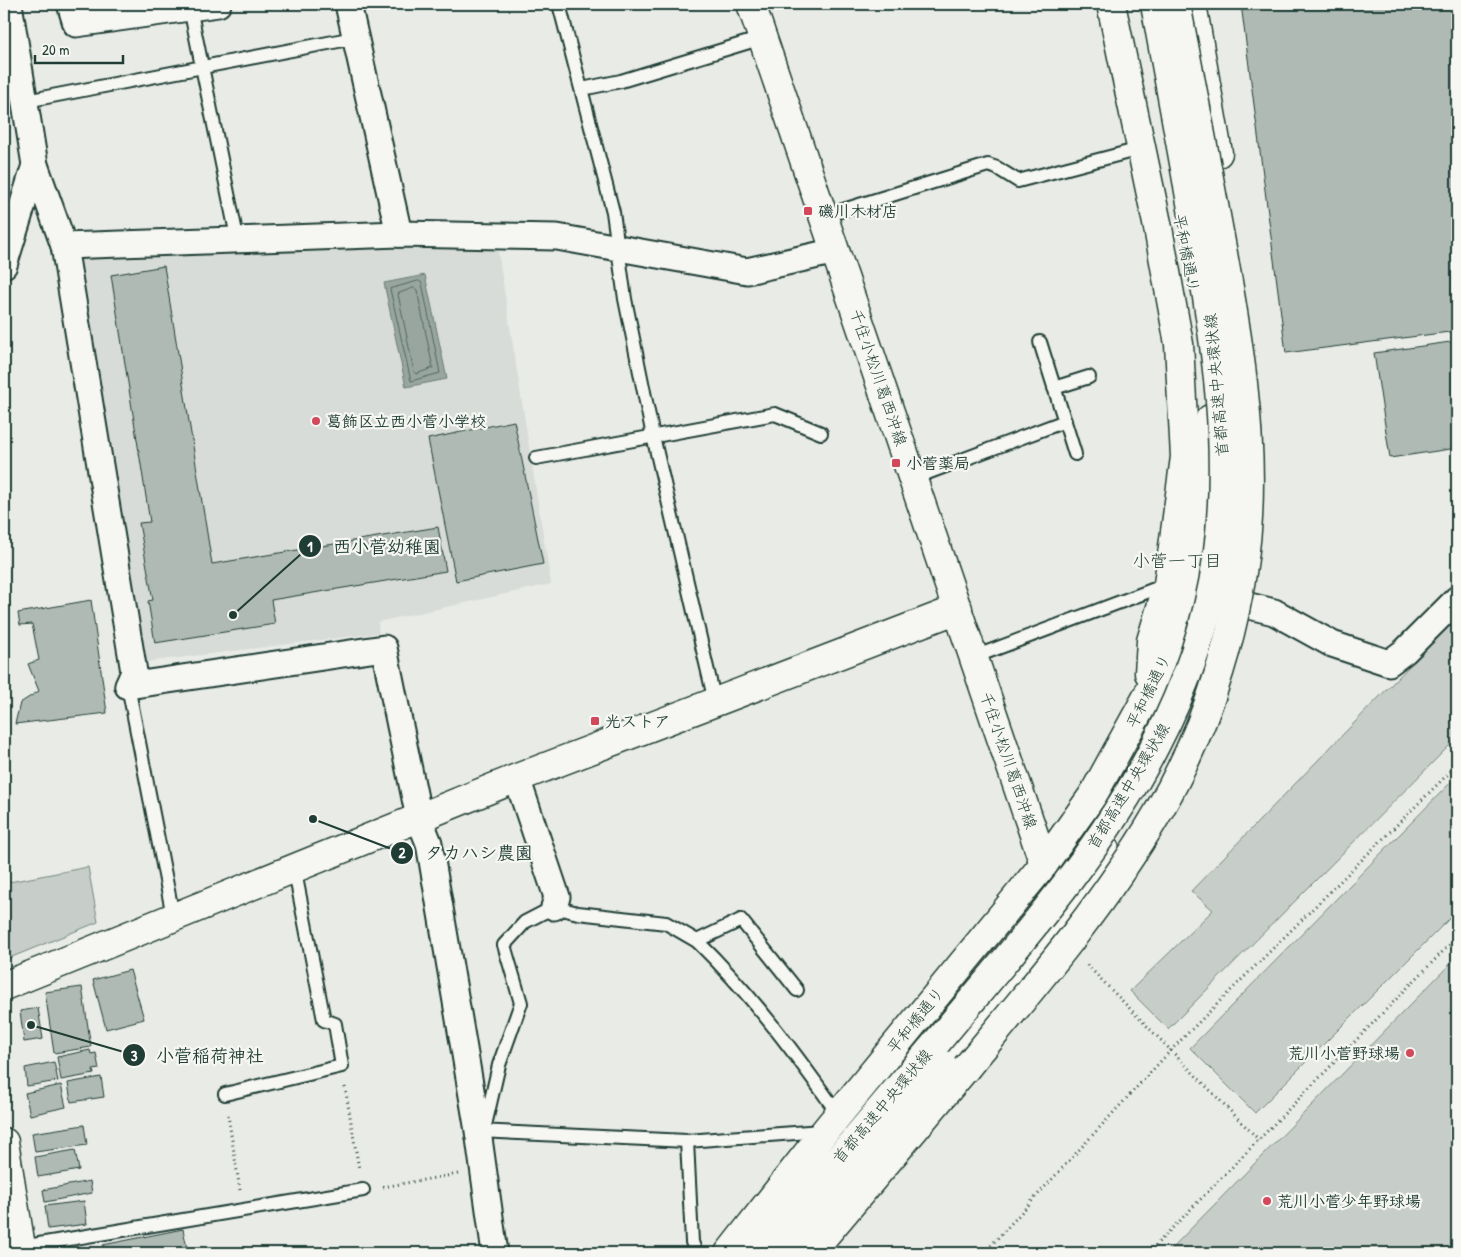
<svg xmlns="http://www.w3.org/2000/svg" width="1461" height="1257" font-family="'Patrick Hand','Klee One',sans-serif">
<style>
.built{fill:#d8dcd8}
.green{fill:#c7cec9;stroke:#73867e}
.water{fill:#99a6a0;stroke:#687c75}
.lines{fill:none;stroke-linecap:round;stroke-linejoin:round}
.shore{stroke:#50675f;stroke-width:1}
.building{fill:#b0bab5;stroke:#1f3d34}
.lane-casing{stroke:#1f3d34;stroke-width:16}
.street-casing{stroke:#1f3d34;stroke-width:29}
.secondary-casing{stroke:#1f3d34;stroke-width:31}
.primary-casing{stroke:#1f3d34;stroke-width:31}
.highway-casing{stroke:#1f3d34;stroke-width:31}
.path{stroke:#1f3d34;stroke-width:3;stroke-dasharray:1 4;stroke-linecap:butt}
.lane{stroke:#f6f6f2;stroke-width:12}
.street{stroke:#f6f6f2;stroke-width:25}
.secondary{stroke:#f6f6f2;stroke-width:28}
.primary{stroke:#f6f6f2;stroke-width:28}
.highway{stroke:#f6f6f2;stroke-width:28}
.highway-bridge-casing{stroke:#1f3d34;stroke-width:31;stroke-linecap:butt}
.highway-bridge{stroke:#f6f6f2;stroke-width:28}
.poi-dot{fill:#d1495b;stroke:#f6f6f2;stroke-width:2}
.labels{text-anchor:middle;stroke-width:4.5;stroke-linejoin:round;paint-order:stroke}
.poi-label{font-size:16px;font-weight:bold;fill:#1f3d34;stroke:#f6f6f2;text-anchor:start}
.street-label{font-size:16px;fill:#1f3d34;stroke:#f6f6f2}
.neighbourhood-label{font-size:18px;fill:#1f3d34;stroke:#f6f6f2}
.leader{fill:none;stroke:#1f3d34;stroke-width:2}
.callout-dot{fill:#1f3d34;stroke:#f6f6f2;stroke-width:2}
.mark-label{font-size:15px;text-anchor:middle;font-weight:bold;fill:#fff}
.callout-label{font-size:18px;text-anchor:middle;font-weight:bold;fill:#1f3d34;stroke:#f6f6f2;stroke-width:4.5;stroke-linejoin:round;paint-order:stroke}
</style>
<rect width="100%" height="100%" fill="#e9ebe7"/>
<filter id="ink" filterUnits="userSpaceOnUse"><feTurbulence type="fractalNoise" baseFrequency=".02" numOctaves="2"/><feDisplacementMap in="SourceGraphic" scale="10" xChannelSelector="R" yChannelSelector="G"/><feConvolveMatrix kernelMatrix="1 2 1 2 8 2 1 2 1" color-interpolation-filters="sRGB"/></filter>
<g filter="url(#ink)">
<path class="built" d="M 497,245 L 551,584 L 378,622 L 379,633 L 146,662 L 80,258 Z"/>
<g class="green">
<path d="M 1457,617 L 1457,738 L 1168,1029 L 1130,991 L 1213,910 L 1191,891 Z"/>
<path d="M 1457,776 L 1457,911 L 1255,1113 L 1190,1048 Z"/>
<path d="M 88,867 L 98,922 L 7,959 L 4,956 L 4,883 Z"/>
<path d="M 1457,957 L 1457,1253 L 1167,1253 Z"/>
</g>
<path class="water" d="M 425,275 L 447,379 L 406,387 L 384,283 Z"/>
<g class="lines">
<g class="shore">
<path d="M 419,281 L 422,283 L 440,373 L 411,381 L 390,289 Z"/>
<path d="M 414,288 L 417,290 L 433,368 L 416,374 L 414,372 L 398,294 Z"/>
</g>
</g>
<g class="building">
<path d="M 1241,4 L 1457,4 L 1457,331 L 1286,353 Z"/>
<path d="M 164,266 L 212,564 L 438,527 L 446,571 L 271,600 L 275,624 L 155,643 L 148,601 L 153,600 L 139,523 L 150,522 L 111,275 Z"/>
<path d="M 1457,341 L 1457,448 L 1390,458 L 1374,353 Z"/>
<path d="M 514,421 L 543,564 L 456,581 L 428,439 Z"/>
<path d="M 91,600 L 107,713 L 15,724 L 20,703 L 39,691 L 28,664 L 39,660 L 32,624 L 20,625 L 18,613 Z"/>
<path d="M 130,970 L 144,1019 L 106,1029 L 93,980 Z"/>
<path d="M 82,987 L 91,1047 L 54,1053 L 45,992 Z"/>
<path d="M 38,1008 L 43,1039 L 24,1042 L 20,1011 Z"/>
<path d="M 90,1050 L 91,1054 L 96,1053 L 99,1069 L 93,1070 L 94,1074 L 61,1080 L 57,1057 Z"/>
<path d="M 54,1062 L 58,1081 L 27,1086 L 25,1068 Z"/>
<path d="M 101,1077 L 104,1097 L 71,1102 L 68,1083 Z"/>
<path d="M 61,1085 L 66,1107 L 30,1115 L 25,1093 Z"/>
<path d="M 84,1125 L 87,1145 L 35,1152 L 32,1133 Z"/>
<path d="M 75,1150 L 79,1170 L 38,1177 L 35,1157 Z"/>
<path d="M 90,1181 L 92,1193 L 45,1202 L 43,1190 Z"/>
<path d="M 84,1201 L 87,1224 L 48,1229 L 45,1206 Z"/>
<path d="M 183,1229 L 188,1253 L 104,1253 L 103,1245 Z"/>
<path d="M 90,1248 L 91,1253 L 63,1253 Z"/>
</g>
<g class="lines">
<g class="lane-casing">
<g id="lane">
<path d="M 559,4 L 613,212 L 625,299 L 653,436 L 715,702"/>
<path d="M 190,8 L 238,242"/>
<path d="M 582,89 L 621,81 L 762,38"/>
<path d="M 26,101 L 354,38"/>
<path d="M 824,216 L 988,165 L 997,168 L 1018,181 L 1140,149"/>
<path d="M 1040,342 L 1075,454"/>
<path d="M 1054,388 L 1089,377"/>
<path d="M 536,458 L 775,414 L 821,433"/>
<path d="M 914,478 L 1065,421"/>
<path d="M 974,657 L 1168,584"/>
<path d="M 128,686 L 173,916"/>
<path d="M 697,941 C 748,991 790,1046 831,1104"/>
<path d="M 225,1094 L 342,1066 L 335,1024 L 324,1020 L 294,867"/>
<path d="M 484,1130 L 499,1065 L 521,1003 L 504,945 L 525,922 L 554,907 L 578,913 L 666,923 L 697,941 L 741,920 L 797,990"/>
<path d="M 478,1131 L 687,1141 L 822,1131"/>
<path d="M 687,1141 L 692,1242 L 696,1253"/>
<path d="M 21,1247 L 363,1190"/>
</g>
</g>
<g class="street-casing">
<g id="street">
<path d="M 9,4 L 35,165 L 64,246 L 134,672 L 128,686"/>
<path d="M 70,4 L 76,24 L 218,4"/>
<path d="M 348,4 L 399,234"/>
<path d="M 64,246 L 399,234 L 557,237 L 747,271 L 836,251"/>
<path d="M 4,265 L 35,165"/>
<path d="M 1217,598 L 1274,612 L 1332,644 L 1389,663 L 1405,651 L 1457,599"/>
<path d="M 128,686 L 384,648 L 419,818 L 429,843 L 478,1131 L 495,1253"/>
<path d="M 517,778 L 557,897 L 554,907"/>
</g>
</g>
<g class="secondary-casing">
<g id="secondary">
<path d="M 4,986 L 517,778 L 958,609"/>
<path d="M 4,1142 L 22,1253"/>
</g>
</g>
<g class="primary-casing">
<g id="primary">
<path d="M 751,4 L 1044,864"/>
<path d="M 1111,4 L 1158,228 L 1179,344 L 1185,457 L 1168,584 L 1151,641 L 1149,673"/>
<path d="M 1192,4 L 1218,153"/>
<path d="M 729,1253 L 825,1131 L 1044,864 L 1093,795 L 1148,695 L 1190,594 L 1204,520 L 1210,419"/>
<path d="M 786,1253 L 1073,901 L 1105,849"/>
</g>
</g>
<g class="highway-casing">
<g id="highway">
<path d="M 759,1253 L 937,1042"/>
<path d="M 810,1253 L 966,1068"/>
</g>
</g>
<g class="path">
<path d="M 1087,965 L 1259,1140"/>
<path d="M 345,1087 L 359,1169"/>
<path d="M 228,1115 L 240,1190"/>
<path d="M 383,1187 L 458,1174"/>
<path d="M 984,1253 L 1172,1049 L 1457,765"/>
<path d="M 1148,1253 L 1457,937"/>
</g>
<use href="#lane" class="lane"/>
<use href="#street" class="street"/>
<use href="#secondary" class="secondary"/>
<use href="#primary" class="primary"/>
<use href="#highway" class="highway"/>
<g class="highway-bridge-casing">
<g id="highway-bridge">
<path d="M 937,1042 C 1014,949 1100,854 1155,746 C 1185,688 1208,624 1217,559 C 1232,451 1216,344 1197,238 C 1184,160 1169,82 1155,4"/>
<path d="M 966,1068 C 1034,986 1103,906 1157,814 C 1209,725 1241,621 1248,518 C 1253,428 1238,336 1222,248 C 1207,167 1192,85 1176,4"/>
</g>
</g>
<use href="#highway-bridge" class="highway-bridge"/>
</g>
</g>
<g class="poi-dot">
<rect x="803" y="206" width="10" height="10" rx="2.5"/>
<circle cx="316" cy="421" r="5"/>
<rect x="891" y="458" width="10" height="10" rx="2.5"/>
<rect x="590" y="716" width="10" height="10" rx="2.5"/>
<circle cx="1410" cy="1053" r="5"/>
<circle cx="1267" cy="1201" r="5"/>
</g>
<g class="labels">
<g class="poi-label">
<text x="818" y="217">磯川木材店</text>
<text x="326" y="427">葛飾区立西小菅小学校</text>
<text x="906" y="469">小菅薬局</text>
<text x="605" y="727">光ストア</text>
<text x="1400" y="1059" text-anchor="end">荒川小菅野球場</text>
<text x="1277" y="1207">荒川小菅少年野球場</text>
</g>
<g class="street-label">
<text transform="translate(1187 253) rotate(79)" y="6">平和橋通り</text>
<text transform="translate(879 377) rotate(71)" y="6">千住小松川葛西沖線</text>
<text transform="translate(1216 385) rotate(-95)" y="6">首都高速中央環状線</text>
<text transform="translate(1148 691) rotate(-64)" y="6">平和橋通り</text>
<text transform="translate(1009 760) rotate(71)" y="6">千住小松川葛西沖線</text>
<text transform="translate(1128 786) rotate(-59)" y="6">首都高速中央環状線</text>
<text transform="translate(915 1020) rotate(-51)" y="6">平和橋通り</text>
<text transform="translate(882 1106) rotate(-50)" y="6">首都高速中央環状線</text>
</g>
<g class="neighbourhood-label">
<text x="1177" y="567">小菅一丁目</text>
</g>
</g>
<path class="leader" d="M233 615L310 546M313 819L402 853M31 1025L134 1055"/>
<g class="callout-dot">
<circle cx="233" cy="615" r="5"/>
<circle cx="313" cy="819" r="5"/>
<circle cx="31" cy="1025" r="5"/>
<circle cx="310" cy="546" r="12"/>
<circle cx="402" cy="853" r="12"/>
<circle cx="134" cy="1055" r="12"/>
</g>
<g class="mark-label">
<text x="310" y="552">1</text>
<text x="402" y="858">2</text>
<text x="134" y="1061">3</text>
</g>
<g class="callout-label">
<text x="387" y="553">西小菅幼稚園</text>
<text x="479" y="859">タカハシ農園</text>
<text x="210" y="1062">小菅稲荷神社</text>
</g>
<rect width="1461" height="1257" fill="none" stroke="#f6f6f2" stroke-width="20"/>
<rect x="10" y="10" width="1441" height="1237" fill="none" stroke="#1f3d34" stroke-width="2" filter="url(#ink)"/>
<path d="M35 55v8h88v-8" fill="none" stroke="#1f3d34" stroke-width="2.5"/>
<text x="42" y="55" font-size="15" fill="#1f3d34" stroke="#f6f6f2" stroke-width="4" paint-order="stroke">20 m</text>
</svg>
